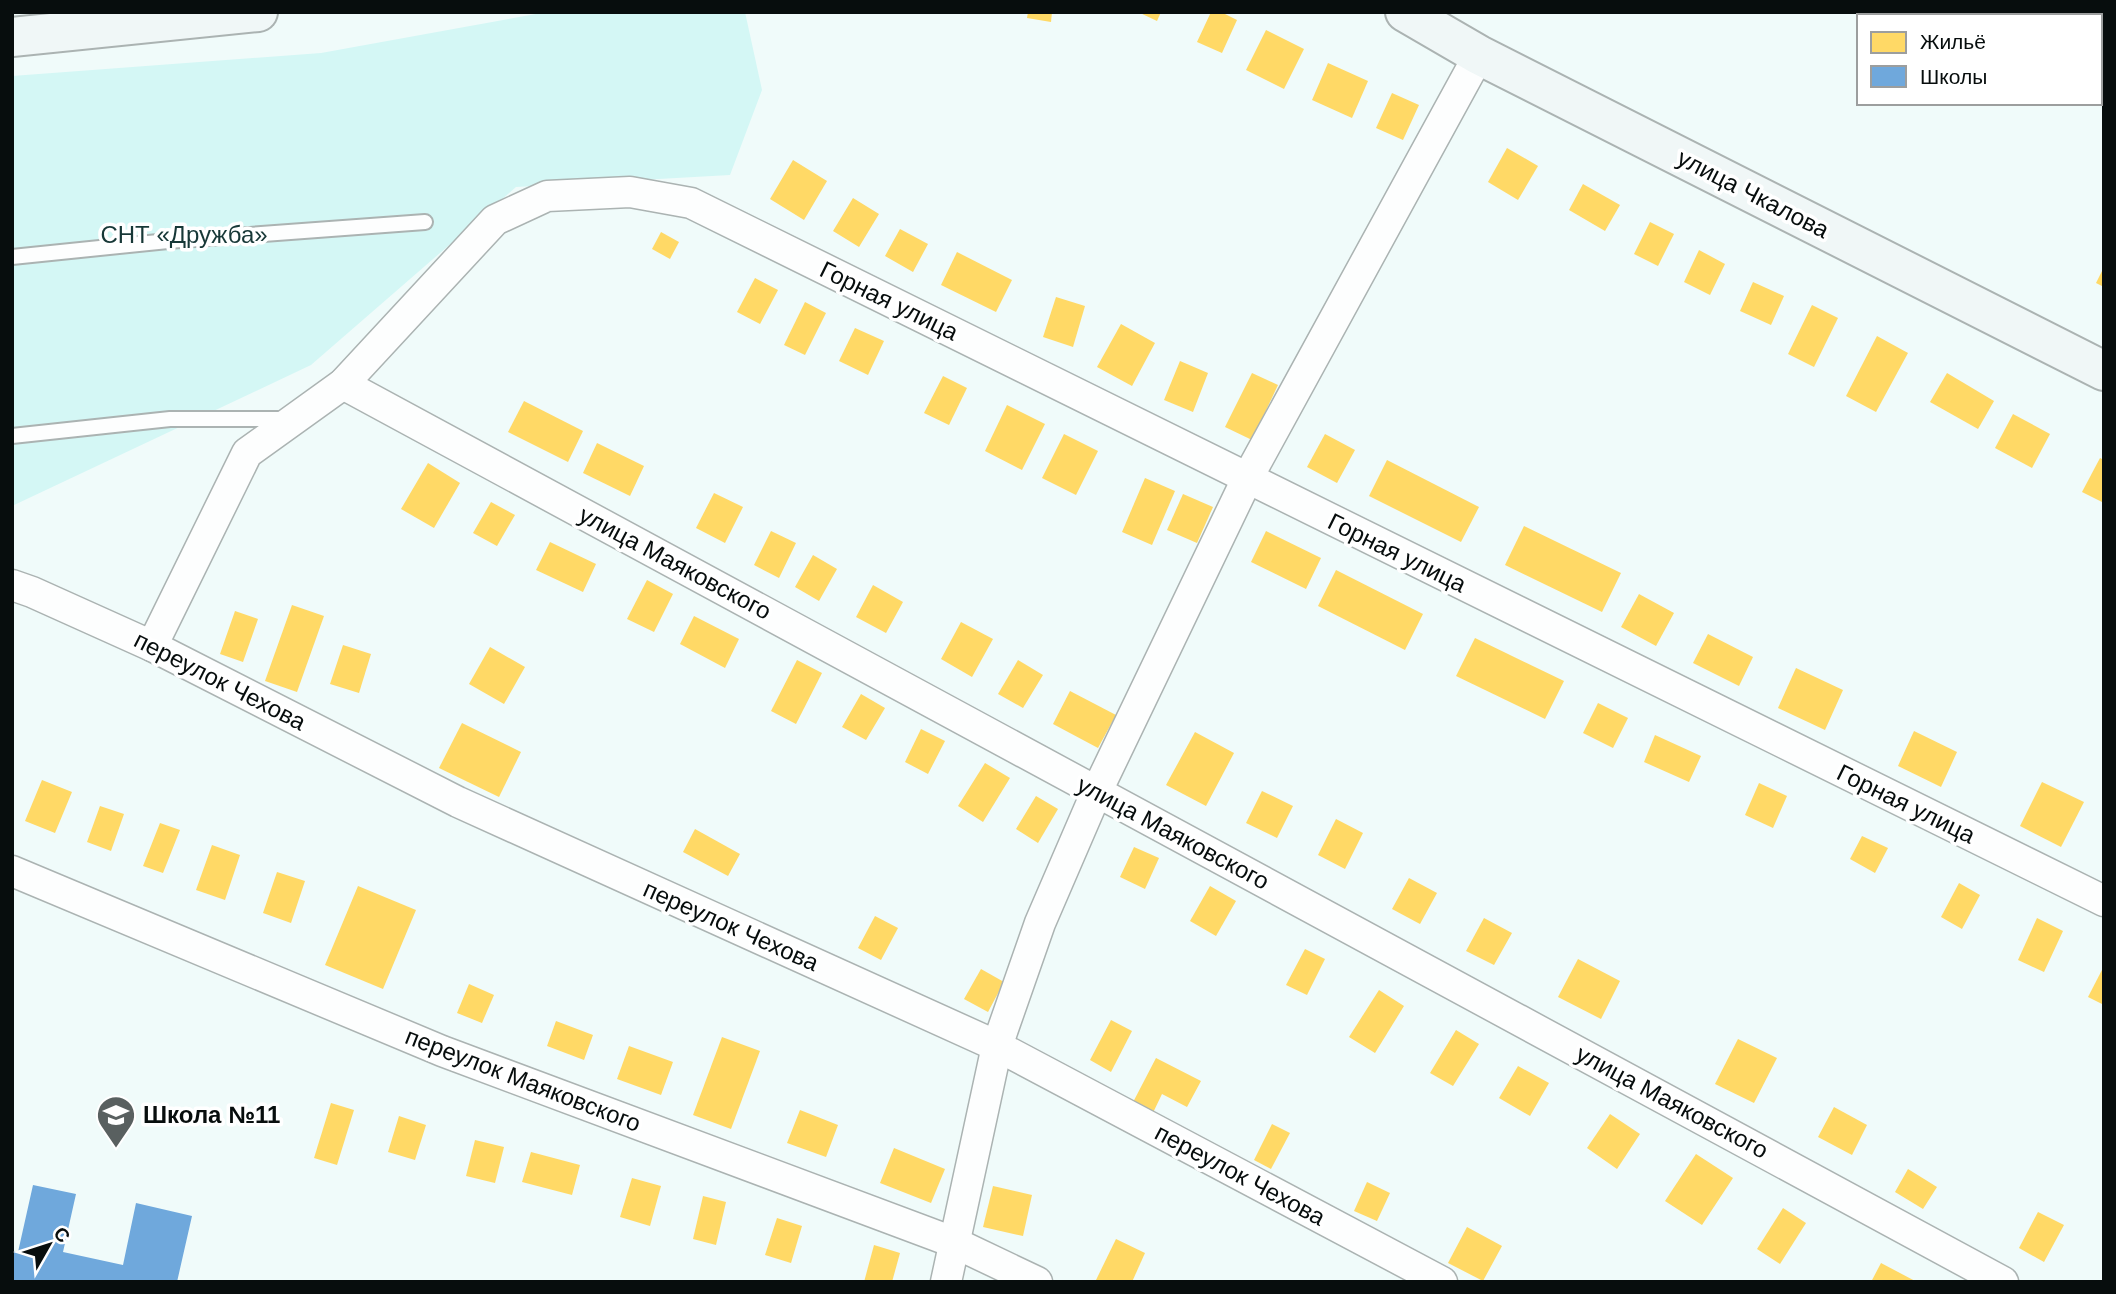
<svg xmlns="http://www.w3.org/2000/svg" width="2116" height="1294" font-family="Helvetica,sans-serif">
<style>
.green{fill:#d4f7f5}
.homes{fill:#ffd966}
.schools{fill:#6fa8dc}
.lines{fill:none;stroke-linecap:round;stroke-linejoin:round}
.service-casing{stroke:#abb3b2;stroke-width:18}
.minor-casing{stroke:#abb3b2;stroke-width:33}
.secondary-casing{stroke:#abb3b2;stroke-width:42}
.service{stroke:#fdfefe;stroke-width:14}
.minor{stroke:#fdfefe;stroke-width:30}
.secondary{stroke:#f0f7f7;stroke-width:38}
.labels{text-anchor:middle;stroke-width:7;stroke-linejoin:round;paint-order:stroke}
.street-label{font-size:24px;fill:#070d0d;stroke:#fff}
.park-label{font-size:24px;fill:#173837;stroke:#fff}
.poi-label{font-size:24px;font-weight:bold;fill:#070d0d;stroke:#fff;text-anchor:start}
</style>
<rect width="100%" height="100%" fill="#f0fbfa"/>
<path class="green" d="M 547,12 L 745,12 L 762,90 L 730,175 L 516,187 L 311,365 L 12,506 L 12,76 L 321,53 Z"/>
<g class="homes">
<path d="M 1028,12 L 1052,12 L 1051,22 L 1027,18 Z"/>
<path d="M 1138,12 L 1161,12 L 1157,21 Z"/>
<path d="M 1211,12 L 1221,12 L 1237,20 L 1222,53 L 1197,42 Z"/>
<path d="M 1266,30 L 1304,49 L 1284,89 L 1246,70 Z"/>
<path d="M 2100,32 L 2104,34 L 2104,94 L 2100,92 Z"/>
<path d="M 1328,63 L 1368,81 L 1352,118 L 1312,100 Z"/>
<path d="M 1392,93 L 1419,105 L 1403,140 L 1376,128 Z"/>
<path d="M 1507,148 L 1538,166 L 1518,200 L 1488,182 Z"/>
<path d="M 793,160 L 827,181 L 804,220 L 770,199 Z"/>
<path d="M 1583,184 L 1620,205 L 1605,231 L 1569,210 Z"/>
<path d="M 853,198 L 879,214 L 859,247 L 833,231 Z"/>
<path d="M 1650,222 L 1674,234 L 1658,266 L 1634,254 Z"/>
<path d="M 900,229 L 928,244 L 913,272 L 885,256 Z"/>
<path d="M 661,232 L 679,242 L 670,259 L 652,249 Z"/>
<path d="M 1699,250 L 1725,264 L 1710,295 L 1684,282 Z"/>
<path d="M 957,252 L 1012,280 L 996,312 L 941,285 Z"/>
<path d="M 2104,267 L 2104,287 L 2096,283 Z"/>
<path d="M 755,278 L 778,290 L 760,324 L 737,312 Z"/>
<path d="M 1753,282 L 1784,296 L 1771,325 L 1740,311 Z"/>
<path d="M 1056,297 L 1085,306 L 1073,347 L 1043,337 Z"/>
<path d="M 805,302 L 826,313 L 805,355 L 784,345 Z"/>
<path d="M 1812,305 L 1838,318 L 1814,367 L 1788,354 Z"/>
<path d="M 1121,324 L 1155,343 L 1132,386 L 1097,367 Z"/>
<path d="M 855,328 L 884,341 L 868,375 L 839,361 Z"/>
<path d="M 1877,336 L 1908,353 L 1876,412 L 1846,396 Z"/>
<path d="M 1180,361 L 1208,373 L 1193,412 L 1164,400 Z"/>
<path d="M 1252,373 L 1278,385 L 1252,440 L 1225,427 Z"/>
<path d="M 1947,373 L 1994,401 L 1978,429 L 1930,402 Z"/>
<path d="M 943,376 L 967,388 L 949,425 L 924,413 Z"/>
<path d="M 524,401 L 583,431 L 568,462 L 508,432 Z"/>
<path d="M 1007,405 L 1045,424 L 1022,470 L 985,451 Z"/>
<path d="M 2013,414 L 2050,434 L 2032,468 L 1995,448 Z"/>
<path d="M 1064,434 L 1098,451 L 1076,495 L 1042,478 Z"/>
<path d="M 1325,434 L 1355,450 L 1337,483 L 1307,467 Z"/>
<path d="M 597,443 L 644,466 L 630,496 L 583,473 Z"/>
<path d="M 2100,458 L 2104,460 L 2104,503 L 2082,492 Z"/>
<path d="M 1387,460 L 1479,507 L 1461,542 L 1369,496 Z"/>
<path d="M 428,463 L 460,483 L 434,528 L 401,509 Z"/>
<path d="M 1145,478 L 1175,491 L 1152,545 L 1122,532 Z"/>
<path d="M 714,493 L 743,507 L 725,543 L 696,528 Z"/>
<path d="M 1183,494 L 1213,507 L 1197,543 L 1167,530 Z"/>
<path d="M 491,502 L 515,515 L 497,546 L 473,533 Z"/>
<path d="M 1524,526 L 1621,573 L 1602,612 L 1505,565 Z"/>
<path d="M 771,531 L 796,543 L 779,578 L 754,565 Z"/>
<path d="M 1266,531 L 1321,558 L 1306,589 L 1251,562 Z"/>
<path d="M 550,542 L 596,564 L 583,592 L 536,570 Z"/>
<path d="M 813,555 L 837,569 L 819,601 L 795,587 Z"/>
<path d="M 1336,570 L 1423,614 L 1405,650 L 1318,606 Z"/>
<path d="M 647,580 L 673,594 L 654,632 L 627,619 Z"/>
<path d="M 873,585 L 903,602 L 886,633 L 856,617 Z"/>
<path d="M 1639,594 L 1674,613 L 1656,646 L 1621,627 Z"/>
<path d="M 292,605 L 324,616 L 297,692 L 265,681 Z"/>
<path d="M 235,611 L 258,619 L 243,662 L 220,654 Z"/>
<path d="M 694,616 L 739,639 L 725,668 L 680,644 Z"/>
<path d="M 961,622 L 993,639 L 972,677 L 941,659 Z"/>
<path d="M 1708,634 L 1753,657 L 1739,686 L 1693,663 Z"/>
<path d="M 1475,638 L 1564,681 L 1545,719 L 1456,676 Z"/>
<path d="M 343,645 L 371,654 L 359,693 L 330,684 Z"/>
<path d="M 490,647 L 525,667 L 504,704 L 469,684 Z"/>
<path d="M 797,660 L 822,673 L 796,724 L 771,711 Z"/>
<path d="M 1018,660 L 1043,675 L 1023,708 L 998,694 Z"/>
<path d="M 1796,668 L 1843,690 L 1825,730 L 1778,708 Z"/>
<path d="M 1070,691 L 1116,715 L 1098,748 L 1053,724 Z"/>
<path d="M 861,694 L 885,708 L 866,740 L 842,727 Z"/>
<path d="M 1598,703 L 1628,718 L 1613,748 L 1583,733 Z"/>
<path d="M 462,723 L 521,752 L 499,797 L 439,768 Z"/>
<path d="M 921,729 L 945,741 L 928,774 L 905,762 Z"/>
<path d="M 1914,731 L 1957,752 L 1941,787 L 1898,766 Z"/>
<path d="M 1195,732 L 1234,753 L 1206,806 L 1166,785 Z"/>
<path d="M 1655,735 L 1701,756 L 1689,782 L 1644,762 Z"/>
<path d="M 985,763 L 1010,778 L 983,822 L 958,806 Z"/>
<path d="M 42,780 L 72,792 L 55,833 L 25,821 Z"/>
<path d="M 2042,782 L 2084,802 L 2061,847 L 2020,826 Z"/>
<path d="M 1759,783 L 1787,796 L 1773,828 L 1745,815 Z"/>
<path d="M 1262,791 L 1293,806 L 1277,838 L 1246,823 Z"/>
<path d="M 1036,796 L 1058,809 L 1038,843 L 1016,829 Z"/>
<path d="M 100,806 L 124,814 L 111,851 L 87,842 Z"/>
<path d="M 1336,819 L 1363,833 L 1345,869 L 1318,855 Z"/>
<path d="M 160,823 L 180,830 L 163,873 L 143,866 Z"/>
<path d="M 695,829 L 740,854 L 728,876 L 683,852 Z"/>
<path d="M 1862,836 L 1888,848 L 1875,873 L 1850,859 Z"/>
<path d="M 212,845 L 240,855 L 225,900 L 196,890 Z"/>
<path d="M 1134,847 L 1159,858 L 1145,889 L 1120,877 Z"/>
<path d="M 277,872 L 305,881 L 291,923 L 263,913 Z"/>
<path d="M 1409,878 L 1437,893 L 1420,924 L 1392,909 Z"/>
<path d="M 1959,883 L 1980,895 L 1962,929 L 1941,917 Z"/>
<path d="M 358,886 L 416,910 L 383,989 L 325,965 Z"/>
<path d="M 1210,886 L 1236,901 L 1216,936 L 1190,921 Z"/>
<path d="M 875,916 L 898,928 L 881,960 L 858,948 Z"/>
<path d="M 1484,918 L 1512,933 L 1494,965 L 1466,951 Z"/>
<path d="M 2037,918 L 2063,931 L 2044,972 L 2018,960 Z"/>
<path d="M 1305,949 L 1325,959 L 1307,995 L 1286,985 Z"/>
<path d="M 1578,959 L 1620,981 L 1601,1019 L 1558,997 Z"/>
<path d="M 2104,966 L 2104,1005 L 2088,997 Z"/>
<path d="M 981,969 L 1004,982 L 988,1012 L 964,999 Z"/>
<path d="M 469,984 L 494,995 L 482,1023 L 457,1013 Z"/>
<path d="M 1379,990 L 1404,1006 L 1375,1053 L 1349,1037 Z"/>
<path d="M 1111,1020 L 1132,1031 L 1111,1072 L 1090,1060 Z"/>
<path d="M 556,1021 L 593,1035 L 584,1060 L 547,1046 Z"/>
<path d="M 1456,1030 L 1479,1044 L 1453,1086 L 1430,1073 Z"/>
<path d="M 722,1037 L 760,1051 L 731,1129 L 693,1115 Z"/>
<path d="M 1738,1039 L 1777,1058 L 1754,1103 L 1715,1084 Z"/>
<path d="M 629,1046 L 673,1062 L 661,1095 L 617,1079 Z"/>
<path d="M 1156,1058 L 1201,1081 L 1187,1107 L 1162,1094 L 1150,1119 L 1130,1108 Z"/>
<path d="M 1518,1066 L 1549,1083 L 1530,1116 L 1499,1098 Z"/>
<path d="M 331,1103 L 354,1110 L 337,1165 L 314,1158 Z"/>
<path d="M 1834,1107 L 1867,1125 L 1852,1155 L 1818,1137 Z"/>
<path d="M 800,1110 L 838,1125 L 826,1157 L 787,1143 Z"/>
<path d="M 1610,1114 L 1640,1134 L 1617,1169 L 1587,1148 Z"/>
<path d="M 399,1116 L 426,1125 L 415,1160 L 388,1152 Z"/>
<path d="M 1272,1124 L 1290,1133 L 1271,1169 L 1254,1160 Z"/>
<path d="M 475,1140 L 504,1147 L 495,1183 L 466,1176 Z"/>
<path d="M 894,1148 L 945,1169 L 931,1203 L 880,1183 Z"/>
<path d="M 531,1152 L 580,1165 L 572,1195 L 522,1182 Z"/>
<path d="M 1696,1154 L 1733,1178 L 1702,1225 L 1665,1201 Z"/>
<path d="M 1908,1169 L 1937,1187 L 1923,1209 L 1895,1192 Z"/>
<path d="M 632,1178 L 661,1186 L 650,1226 L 620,1217 Z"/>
<path d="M 1367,1182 L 1390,1193 L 1377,1221 L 1354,1211 Z"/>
<path d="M 993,1186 L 1032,1195 L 1023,1236 L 983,1227 Z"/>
<path d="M 703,1196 L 726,1202 L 716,1245 L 693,1239 Z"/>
<path d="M 1783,1208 L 1806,1223 L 1780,1264 L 1757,1249 Z"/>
<path d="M 2038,1212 L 2064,1225 L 2044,1262 L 2019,1248 Z"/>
<path d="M 777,1218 L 802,1226 L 791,1263 L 765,1255 Z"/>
<path d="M 1467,1227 L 1502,1246 L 1483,1281 L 1448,1263 Z"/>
<path d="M 1116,1239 L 1145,1253 L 1132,1282 L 1099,1282 L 1096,1280 Z"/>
<path d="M 874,1245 L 900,1253 L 892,1282 L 864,1282 Z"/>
<path d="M 1881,1263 L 1917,1282 L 1871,1282 Z"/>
</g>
<path class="schools" d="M 33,1185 L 76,1194 L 63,1252 L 123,1265 L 136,1203 L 192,1216 L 177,1282 L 12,1282 L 12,1251 L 18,1252 Z"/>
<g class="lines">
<g class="service-casing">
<g id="service">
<path d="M 12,257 L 168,241 L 425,222"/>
<path d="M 12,436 L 170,419 L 287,419"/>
</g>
</g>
<g class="minor-casing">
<g id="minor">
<path d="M 343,384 L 2003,1282"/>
<path d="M 12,585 L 32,592 L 152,646 L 458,802 L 997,1046 L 1442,1282"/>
<path d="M 152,646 L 247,453 L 343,384 L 495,220 L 547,196 L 630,192 L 691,203 L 2104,901"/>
<path d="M 12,871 L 442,1051 L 953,1242 L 1037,1282"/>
<path d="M 946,1282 L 997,1046 L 1040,923 L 1097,791 L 1247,479 L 1479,55"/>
</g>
</g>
<g class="secondary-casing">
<g id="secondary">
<path d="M 1405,12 L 1479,55 L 2104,371"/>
<path d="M 12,37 L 258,12"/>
</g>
</g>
<use href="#service" class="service"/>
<use href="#minor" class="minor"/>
<use href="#secondary" class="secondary"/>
</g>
<defs>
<g id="school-pin" transform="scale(2.0125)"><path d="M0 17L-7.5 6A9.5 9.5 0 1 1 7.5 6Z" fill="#596060" stroke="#fff"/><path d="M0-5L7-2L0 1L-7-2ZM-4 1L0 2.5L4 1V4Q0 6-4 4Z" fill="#fff"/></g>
</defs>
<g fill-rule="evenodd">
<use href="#school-pin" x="116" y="1115"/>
</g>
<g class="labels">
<g class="street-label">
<text transform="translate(1753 194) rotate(27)" y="8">улица Чкалова</text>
<text transform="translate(889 301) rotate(26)" y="8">Горная улица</text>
<text transform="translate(1397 553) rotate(26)" y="8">Горная улица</text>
<text transform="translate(675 563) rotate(28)" y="8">улица Маяковского</text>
<text transform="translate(220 681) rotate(27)" y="8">переулок Чехова</text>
<text transform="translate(1906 804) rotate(26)" y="8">Горная улица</text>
<text transform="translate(1173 833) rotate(28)" y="8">улица Маяковского</text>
<text transform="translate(731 926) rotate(24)" y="8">переулок Чехова</text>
<text transform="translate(523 1080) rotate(21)" y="8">переулок Маяковского</text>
<text transform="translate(1672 1102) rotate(28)" y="8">улица Маяковского</text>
<text transform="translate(1240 1175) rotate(28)" y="8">переулок Чехова</text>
</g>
<g class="park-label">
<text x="184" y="243">СНТ «Дружба»</text>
</g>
<g class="poi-label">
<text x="143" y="1123">Школа №11</text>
</g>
</g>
<rect width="2116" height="1294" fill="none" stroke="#070d0d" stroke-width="28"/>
<rect x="1857" y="14" width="245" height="91" fill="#ffffff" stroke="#9c9e9e" stroke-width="2"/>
<rect x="1871" y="32" width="35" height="21" fill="#ffd966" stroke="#9c9e9e" stroke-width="2"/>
<text x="1920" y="49" font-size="21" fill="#070d0d">Жильё</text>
<rect x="1871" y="66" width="35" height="21" fill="#6fa8dc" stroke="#9c9e9e" stroke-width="2"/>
<text x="1920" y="84" font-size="21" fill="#070d0d">Школы</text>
<g transform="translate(49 1245) rotate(51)" stroke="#ffffff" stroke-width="5" paint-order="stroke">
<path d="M0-5L12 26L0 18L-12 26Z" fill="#070d0d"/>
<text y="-10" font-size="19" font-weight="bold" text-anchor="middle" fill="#070d0d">С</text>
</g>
</svg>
